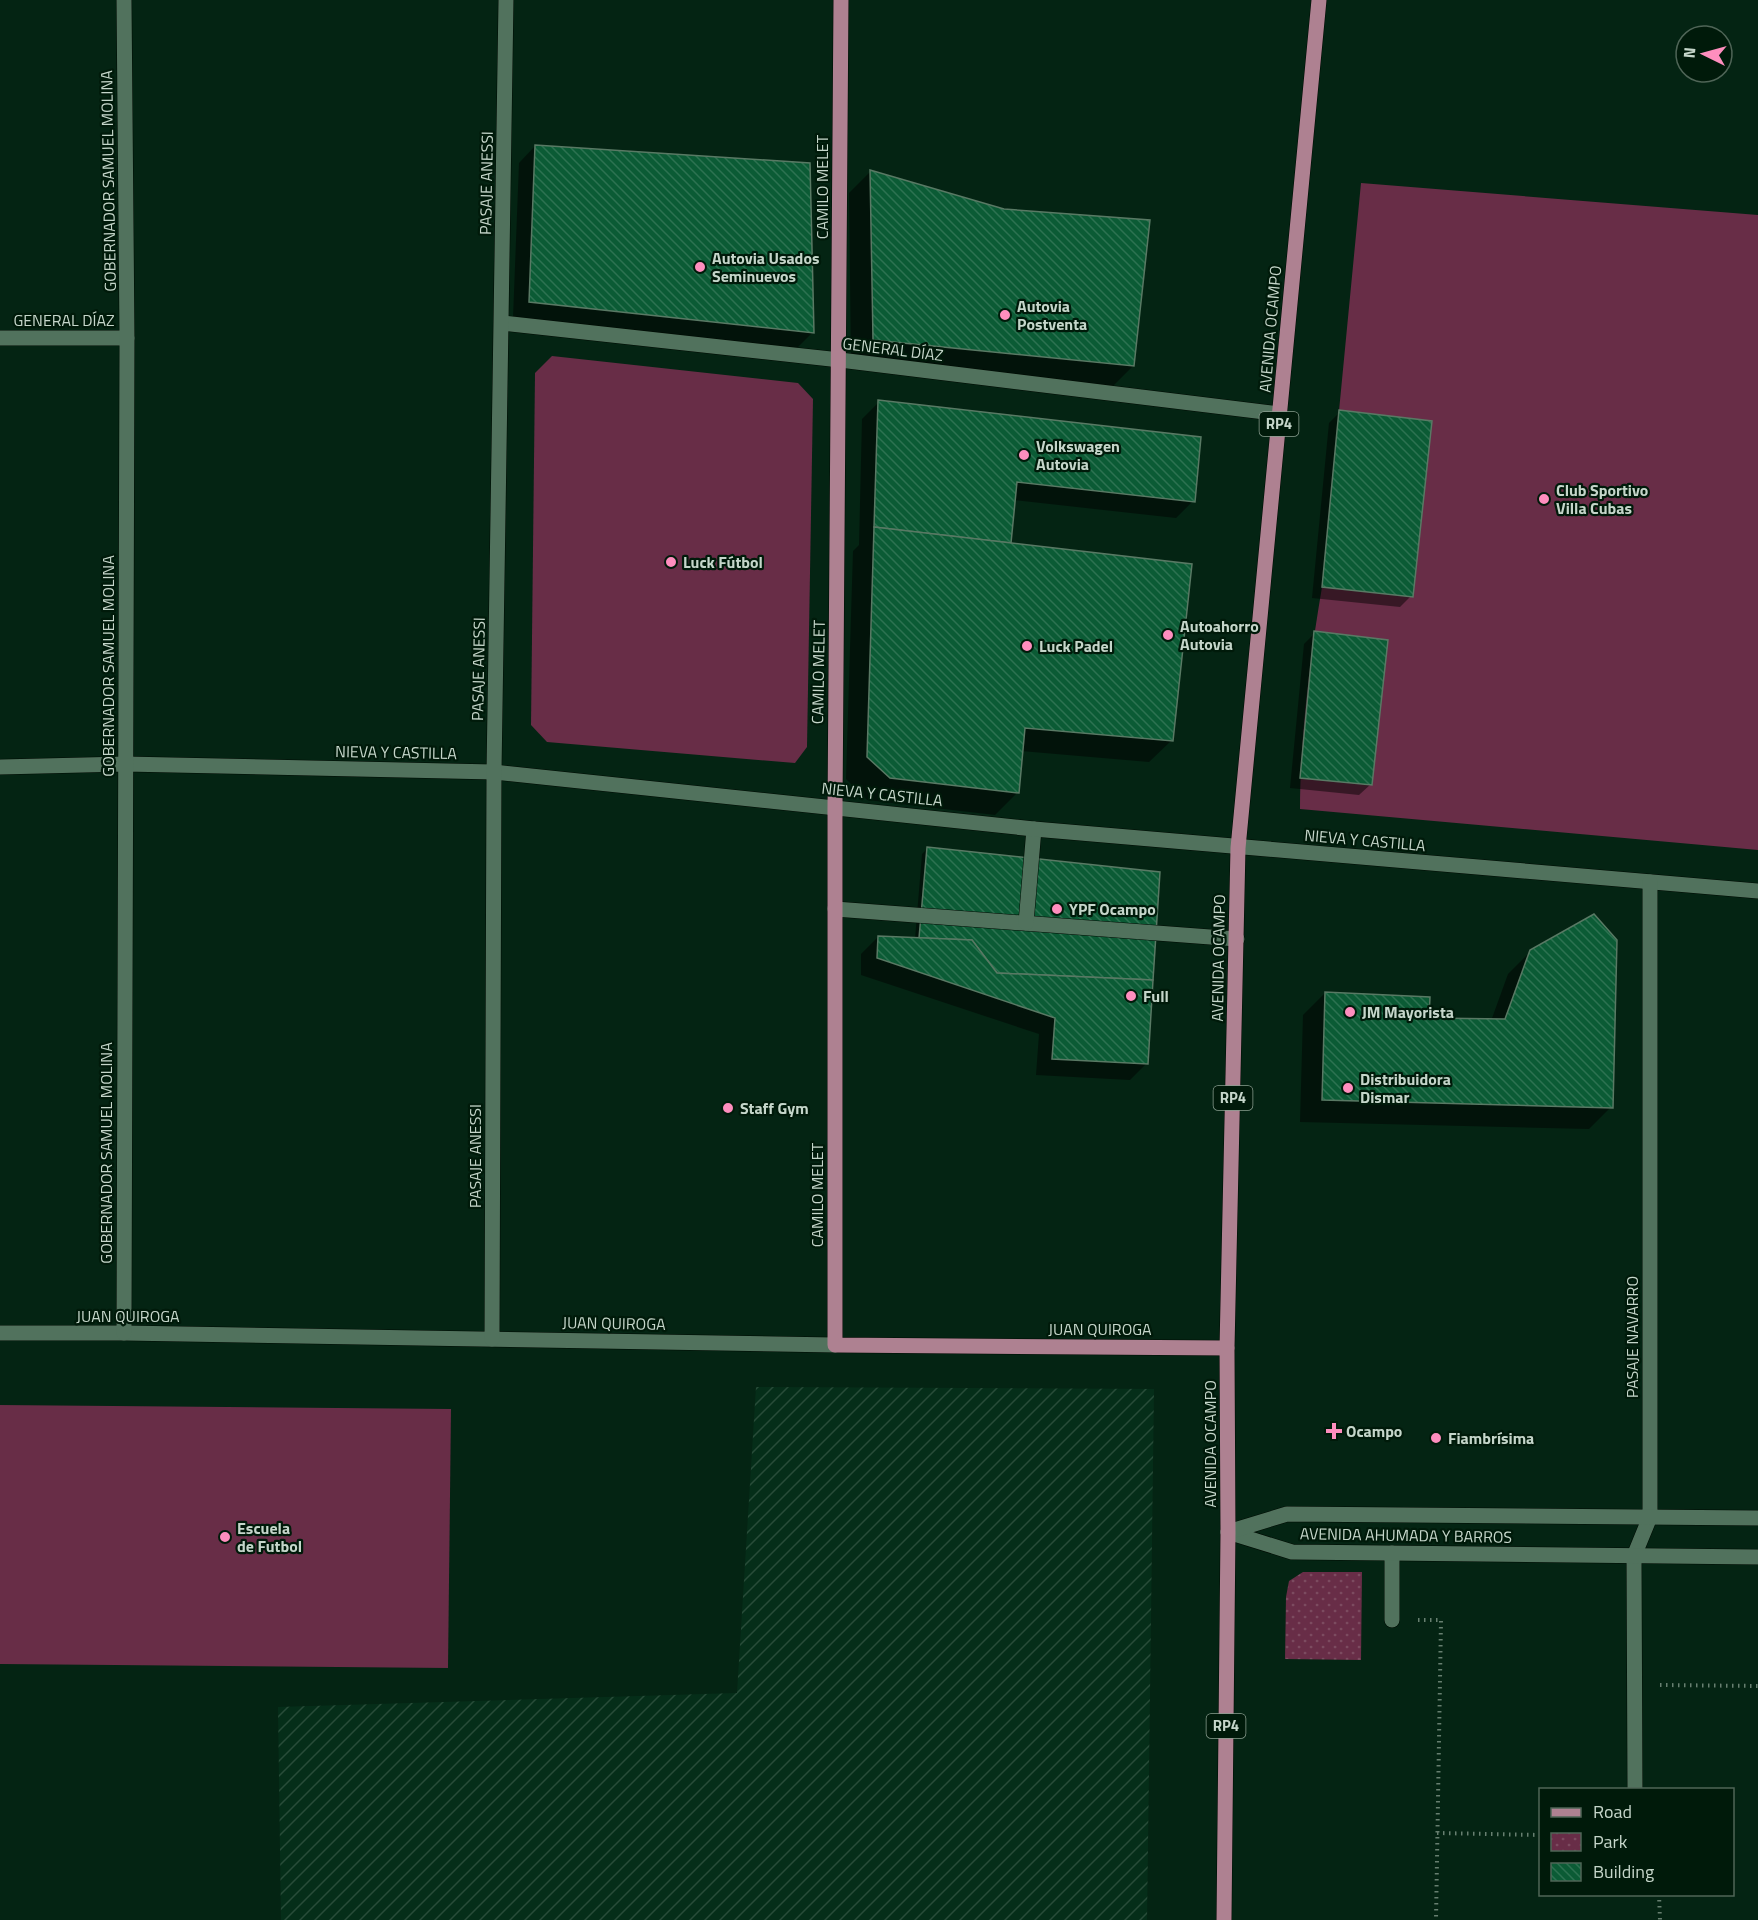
<svg xmlns="http://www.w3.org/2000/svg" width="1758" height="1920" font-family="'Titillium Web',sans-serif">
<style>
.industrial{fill:url(#industrial-furrows)}
.green{fill:#682d47}
.park{fill:url(#park-dots)}
.shadow{fill:#0007}
.building{fill:url(#building-back-hatch);stroke:#597964;stroke-width:1.5}
.lines{fill:none;stroke-linecap:round;stroke-linejoin:round}
.lane-casing{stroke:#000b03;stroke-width:16}
.street-casing{stroke:#000b03;stroke-width:16}
.secondary-casing{stroke:#000b03;stroke-width:16}
.primary-casing{stroke:#000b03;stroke-width:16}
.path{stroke:#677f70;stroke-width:4;stroke-dasharray:1.5 4.5;stroke-linecap:butt}
.lane{stroke:#51725d;stroke-width:15}
.street{stroke:#51725d;stroke-width:15}
.secondary{stroke:#51725d;stroke-width:15}
.primary{stroke:#ae8191;stroke-width:15}
.poi-dot{fill:#fe8ebe;stroke:#001a0a;stroke-width:2}
.labels{text-anchor:middle;stroke-width:4.5;stroke-linejoin:round;paint-order:stroke}
.shield{fill:#001a0a;stroke:#8a9e90;stroke-width:1.5}
.shield-label{font-size:15px;font-weight:bold;fill:#c5d6ca}
.street-label{font-size:16px;fill:#c5d6ca;stroke:#001a0a}
.poi-label{font-size:16px;font-weight:bold;fill:#c5d6ca;stroke:#001a0a;text-anchor:start}
</style>
<defs>
<pattern id="industrial-furrows" width="10" height="10" patternUnits="userSpaceOnUse" patternTransform="scale(1.5)"><rect width="10" height="10" fill="#052e19"/><path d="M-1 1l2-2M0 10L10 0M9 11l2-2" fill="none" stroke="#284c39"/></pattern>
<pattern id="park-dots" width="8" height="8" patternUnits="userSpaceOnUse" patternTransform="scale(1.5)"><rect width="8" height="8" fill="#682d47"/><path d="M2 2h.1M6 6h.1" fill="none" stroke="#7c4b60" stroke-width="1.8" stroke-linecap="round"/></pattern>
<pattern id="building-back-hatch" width="6" height="6" patternUnits="userSpaceOnUse" patternTransform="scale(1.5)"><rect width="6" height="6" fill="#0b5b35"/><path d="M-1 5l2 2M0 0l6 6M5-1l2 2" fill="none" stroke="#2d7251"/></pattern>
</defs>
<rect width="100%" height="100%" fill="#042413"/>
<path class="industrial" d="M 756,1387 L 1154,1389 L 1147,1920 L 281,1920 L 278,1707 L 737,1693 Z"/>
<g class="green">
<path d="M 1361,183 L 1758,215 L 1758,850 L 1300,809 C 1300,738 1310,657 1322,587 Z"/>
<path d="M 552,356 L 798,383 L 813,399 L 807,747 L 795,763 L 547,742 L 531,725 L 535,373 Z"/>
<path d="M 0,1405 L 451,1409 L 448,1668 L 0,1664 Z"/>
</g>
<path class="park" d="M 1303,1572 L 1362,1572 L 1361,1660 L 1285,1659 L 1286,1597 L 1289,1581 Z"/>
<g class="shadow">
<path d="M 535,146 L 813,332 L 796,349 L 513,318 L 519,163 Z"/>
<path d="M 871,171 L 1133,366 L 1111,388 L 851,362 L 849,193 Z"/>
<path d="M 879,402 L 1193,501 L 1176,518 L 1013,500 L 1010,542 L 1172,740 L 1149,762 L 1021,751 L 1017,793 L 995,815 L 867,800 L 846,779 L 853,551 L 859,545 L 862,419 Z"/>
<path d="M 1340,412 L 1411,596 L 1400,607 L 1312,598 L 1329,423 Z"/>
<path d="M 1315,633 L 1371,784 L 1359,795 L 1290,788 L 1304,644 Z"/>
<path d="M 927,849 L 1146,1064 L 1130,1080 L 1036,1075 L 1039,1034 L 861,975 L 861,954 L 878,937 L 915,939 L 922,854 Z"/>
<path d="M 1531,951 L 1611,1107 L 1589,1129 L 1300,1122 L 1303,1015 L 1325,993 L 1427,1019 L 1491,1021 L 1508,974 Z"/>
</g>
<g class="building">
<path d="M 535,145 L 810,163 L 814,333 L 529,302 Z"/>
<path d="M 870,170 L 1004,209 L 1150,220 L 1134,366 L 873,340 Z"/>
<path d="M 878,400 L 1201,437 L 1195,502 L 1017,482 L 1011,543 L 874,527 Z"/>
<path d="M 1339,410 L 1432,421 L 1413,597 L 1322,587 Z"/>
<path d="M 874,527 L 1192,564 L 1173,741 L 1025,728 L 1019,793 L 890,778 L 867,757 Z"/>
<path d="M 1314,631 L 1388,640 L 1372,785 L 1300,778 Z"/>
<path d="M 927,847 L 1160,872 L 1153,980 L 997,973 L 972,940 L 919,938 Z"/>
<path d="M 1594,914 L 1617,940 L 1613,1108 L 1322,1100 L 1325,992 L 1430,997 L 1429,1018 L 1505,1019 L 1530,950 Z"/>
<path d="M 878,936 L 972,940 L 997,973 L 1153,980 L 1148,1064 L 1052,1059 L 1055,1018 L 877,958 Z"/>
</g>
<g class="lines">
<g class="lane-casing">
<g id="lane">
<path d="M 835,909 L 1237,939"/>
<path d="M 1026,923 L 1034,829"/>
</g>
</g>
<g class="street-casing">
<g id="street">
<path d="M 502,323 L 840,360 L 1280,414"/>
<path d="M 0,338 L 127,338"/>
<path d="M 0,767 L 125,764 L 494,772 L 1034,829 L 1758,891"/>
<path d="M 0,1333 L 124,1333 L 835,1345"/>
<path d="M 124,1333 L 127,338 L 124,0"/>
<path d="M 492,1339 L 494,772 L 506,0"/>
<path d="M 1392,1620 L 1392,1553"/>
<path d="M 1635,1790 L 1634,1556 L 1650,1517 L 1650,882"/>
</g>
</g>
<g class="secondary-casing">
<g id="secondary">
<path d="M 1228,1532 L 1292,1552 L 1758,1557"/>
<path d="M 1228,1532 L 1287,1514 L 1758,1518"/>
</g>
</g>
<g class="primary-casing">
<g id="primary">
<path d="M 841,0 L 835,808 L 835,1345 L 1227,1348"/>
<path d="M 1224,1920 L 1228,1532 L 1227,1348 L 1238,848 L 1319,0"/>
</g>
</g>
<g class="path">
<path d="M 1418,1620 L 1441,1620 L 1436,1920"/>
<path d="M 1660,1685 L 1758,1686"/>
<path d="M 1437,1833 L 1540,1835"/>
<path d="M 1659,1894 L 1660,1920"/>
</g>
<use href="#lane" class="lane"/>
<use href="#street" class="street"/>
<use href="#secondary" class="secondary"/>
<use href="#primary" class="primary"/>
</g>
<g class="poi-dot">
<circle cx="700" cy="267" r="6"/>
<circle cx="1005" cy="315" r="6"/>
<circle cx="1024" cy="455" r="6"/>
<circle cx="1544" cy="499" r="6"/>
<circle cx="671" cy="562" r="6"/>
<circle cx="1168" cy="635" r="6"/>
<circle cx="1027" cy="646" r="6"/>
<circle cx="1057" cy="909" r="6"/>
<circle cx="1131" cy="996" r="6"/>
<circle cx="1350" cy="1012" r="6"/>
<circle cx="1348" cy="1088" r="6"/>
<circle cx="728" cy="1108" r="6"/>
<path d="M1331 1422h6v6h6v6h-6v6h-6v-6h-6v-6h6z"/>
<circle cx="1436" cy="1438" r="6"/>
<circle cx="225" cy="1537" r="6"/>
</g>
<g class="labels">
<g class="shield">
<rect x="1259.5" y="412" width="39" height="24" rx="4.5"/>
<rect x="1213.5" y="1086" width="39" height="24" rx="4.5"/>
<rect x="1206.5" y="1714" width="39" height="24" rx="4.5"/>
</g>
<g class="shield-label">
<text x="1279" y="429">RP4</text>
<text x="1233" y="1103">RP4</text>
<text x="1226" y="1731">RP4</text>
</g>
<g class="street-label">
<text transform="translate(108 181) rotate(-91)" y="6">GOBERNADOR SAMUEL MOLINA</text>
<text transform="translate(486 183) rotate(-89)" y="6">PASAJE ANESSI</text>
<text transform="translate(822 187) rotate(-90)" y="6">CAMILO MELET</text>
<text x="64" y="326">GENERAL DÍAZ</text>
<text transform="translate(1270 329) rotate(-85)" y="6">AVENIDA OCAMPO</text>
<text transform="translate(893 349) rotate(7)" y="6">GENERAL DÍAZ</text>
<text transform="translate(108 666) rotate(-90)" y="6">GOBERNADOR SAMUEL MOLINA</text>
<text transform="translate(478 669) rotate(-89)" y="6">PASAJE ANESSI</text>
<text transform="translate(818 672) rotate(-89)" y="6">CAMILO MELET</text>
<text transform="translate(396 752) rotate(1)" y="6">NIEVA Y CASTILLA</text>
<text transform="translate(882 794) rotate(6)" y="6">NIEVA Y CASTILLA</text>
<text transform="translate(1365 840) rotate(5)" y="6">NIEVA Y CASTILLA</text>
<text transform="translate(1218 958) rotate(-89)" y="6">AVENIDA OCAMPO</text>
<text transform="translate(106 1153) rotate(-90)" y="6">GOBERNADOR SAMUEL MOLINA</text>
<text transform="translate(475 1156) rotate(-90)" y="6">PASAJE ANESSI</text>
<text transform="translate(817 1195) rotate(-90)" y="6">CAMILO MELET</text>
<text x="128" y="1322">JUAN QUIROGA</text>
<text transform="translate(614 1323) rotate(1)" y="6">JUAN QUIROGA</text>
<text x="1100" y="1335">JUAN QUIROGA</text>
<text transform="translate(1632 1337) rotate(-90)" y="6">PASAJE NAVARRO</text>
<text transform="translate(1210 1444) rotate(-90)" y="6">AVENIDA OCAMPO</text>
<text transform="translate(1406 1535) rotate(1)" y="6">AVENIDA AHUMADA Y BARROS</text>
</g>
<g class="poi-label">
<text x="712" y="264">Autovia Usados<tspan x="712" dy="18">Seminuevos</tspan></text>
<text x="1017" y="312">Autovia<tspan x="1017" dy="18">Postventa</tspan></text>
<text x="1036" y="452">Volkswagen<tspan x="1036" dy="18">Autovia</tspan></text>
<text x="1556" y="496">Club Sportivo<tspan x="1556" dy="18">Villa Cubas</tspan></text>
<text x="683" y="568">Luck Fútbol</text>
<text x="1180" y="632">Autoahorro<tspan x="1180" dy="18">Autovia</tspan></text>
<text x="1039" y="652">Luck Padel</text>
<text x="1069" y="915">YPF Ocampo</text>
<text x="1143" y="1002">Full</text>
<text x="1362" y="1018">JM Mayorista</text>
<text x="1360" y="1085">Distribuidora<tspan x="1360" dy="18">Dismar</tspan></text>
<text x="740" y="1114">Staff Gym</text>
<text x="1346" y="1437">Ocampo</text>
<text x="1448" y="1444">Fiambrísima</text>
<text x="237" y="1534">Escuela<tspan x="237" dy="18">de Futbol</tspan></text>
</g>
</g>
<rect x="1539" y="1788" width="195" height="108" fill="#001a0a" stroke="#4f6557" stroke-width="1.5"/>
<rect x="1551" y="1808" width="30" height="9" fill="#ae8191" stroke="#4f6557" stroke-width="1.5"/>
<text x="1593" y="1818" font-size="18" fill="#c5d6ca">Road</text>
<rect x="1551" y="1833" width="30" height="18" fill="url(#park-dots)" stroke="#4f6557" stroke-width="1.5"/>
<text x="1593" y="1848" font-size="18" fill="#c5d6ca">Park</text>
<rect x="1551" y="1863" width="30" height="18" fill="url(#building-back-hatch)" stroke="#4f6557" stroke-width="1.5"/>
<text x="1593" y="1878" font-size="18" fill="#c5d6ca">Building</text>
<g transform="translate(1704 54) rotate(275)"><circle r="28" fill="#001a0a" stroke="#4f6557" stroke-width="1.5"/>
<path d="M0-4.5L10 22L0 15L-10 22Z" fill="#fe8ebe"/>
<text y="-9" font-size="16" font-weight="bold" text-anchor="middle" fill="#c5d6ca">N</text>
</g>
</svg>
